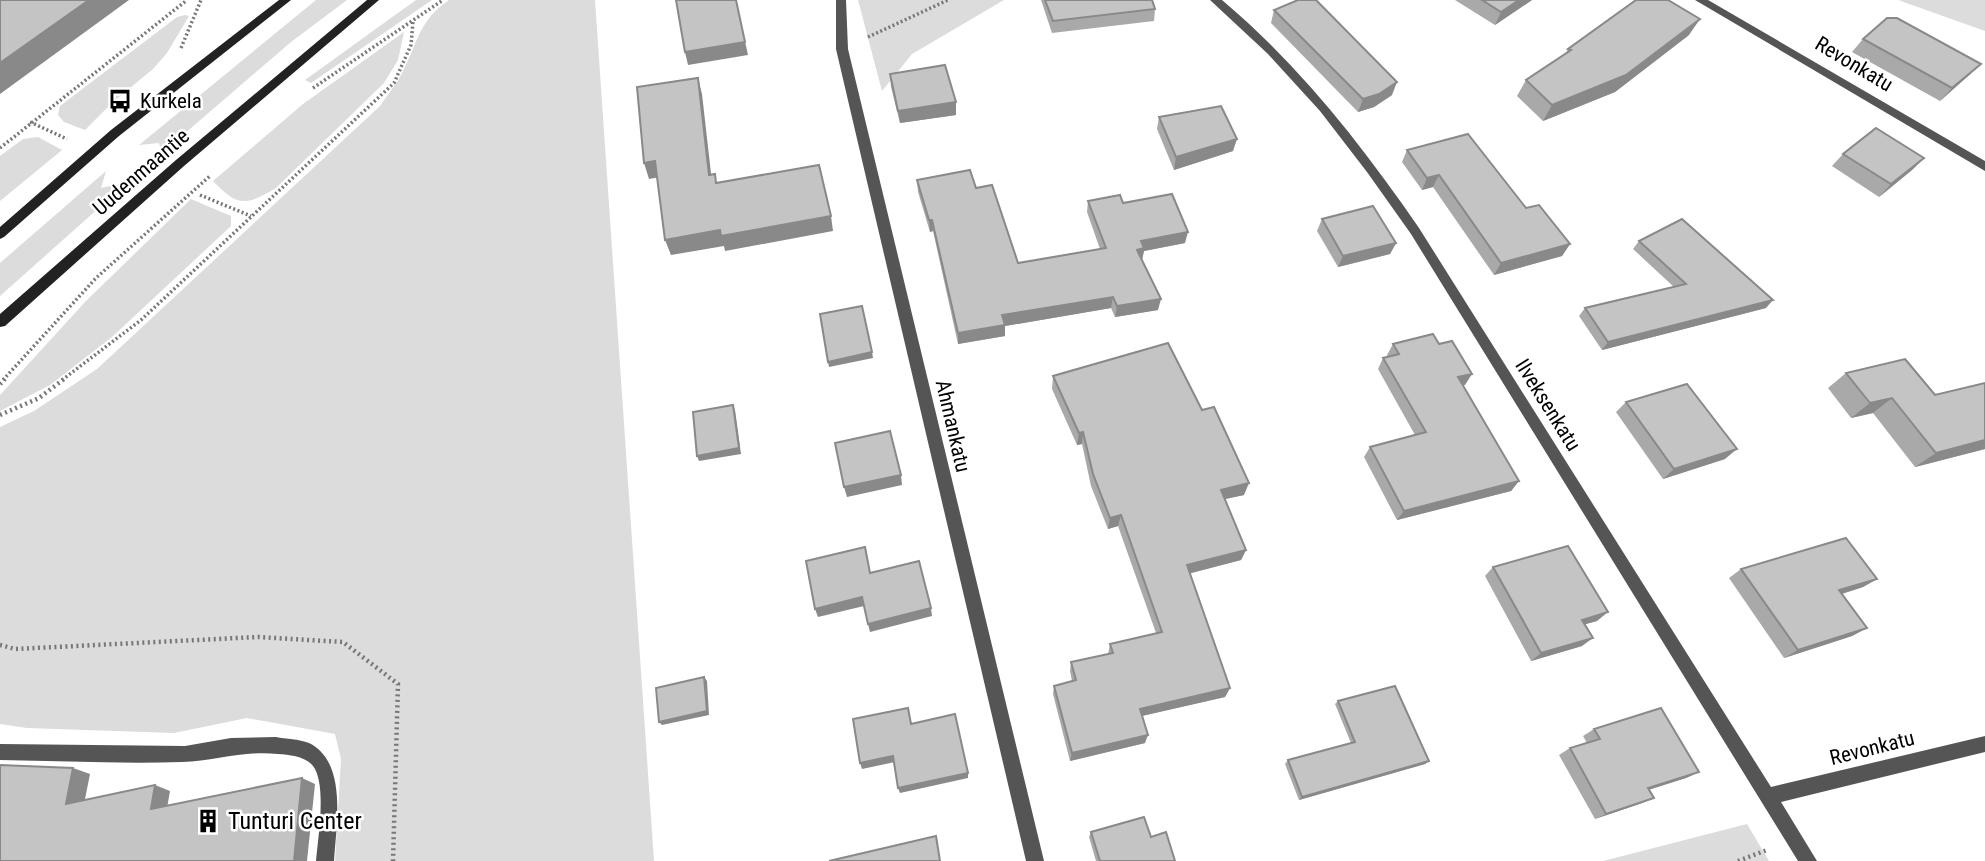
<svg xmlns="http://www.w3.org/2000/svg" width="1985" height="861" font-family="'Roboto Condensed',sans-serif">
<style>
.green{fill:#dcdcdc}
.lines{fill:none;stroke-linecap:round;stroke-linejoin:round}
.path-far1{stroke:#777;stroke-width:3.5;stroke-dasharray:2 2.5;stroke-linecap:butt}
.path{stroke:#777;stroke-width:4.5;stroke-dasharray:2 3.5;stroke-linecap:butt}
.lane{fill:#555;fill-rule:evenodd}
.street{fill:#555;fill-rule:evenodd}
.secondary{fill:#222;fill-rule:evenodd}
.wall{fill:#a9a9a9}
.shaded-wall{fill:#898989}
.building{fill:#c4c4c4;stroke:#898989;stroke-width:2}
.labels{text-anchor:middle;stroke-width:5;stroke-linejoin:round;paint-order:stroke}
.street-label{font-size:21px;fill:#000;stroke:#fff}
.poi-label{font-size:21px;fill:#000;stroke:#fff;text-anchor:start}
.near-poi-label{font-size:24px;fill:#000;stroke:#fff;text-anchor:start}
</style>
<rect width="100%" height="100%" fill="#fff"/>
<g class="green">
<path d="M 316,0 L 347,0 L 291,42 L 162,153 L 159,143 L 139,145 Z"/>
<path d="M 416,0 L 432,0 L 311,83 L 305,80 Z"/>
<path d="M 449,0 L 595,0 L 654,861 L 335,861 L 341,759 L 335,734 L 247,718 L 174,733 L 27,728 L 0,724 L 0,427 L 34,411 L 97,369 L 380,106 C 387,95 396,85 402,73 C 418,43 418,21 449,0 Z"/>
<path d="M 858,0 L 1004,0 L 912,54 L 882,91 Z"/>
<path d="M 1898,0 L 1985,0 L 1985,31 Z"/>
<path d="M 185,15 L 189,16 L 167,53 L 153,69 L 113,102 L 85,130 L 64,122 L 58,115 L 60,106 L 177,17 Z"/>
<path d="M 404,32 L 398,60 L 384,83 L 276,188 C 245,206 238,207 213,181 L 303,104 Z"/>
<path d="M 38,137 L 62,150 L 0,201 L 0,156 L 23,139 Z"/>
<path d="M 106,171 L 101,188 L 128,182 L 0,296 L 0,263 Z"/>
<path d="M 191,199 L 231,216 L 231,226 L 112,337 L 50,385 L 0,411 L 0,395 L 86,301 Z"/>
<path d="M 1747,824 L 1769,861 L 1603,861 Z"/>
</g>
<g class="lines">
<g class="path-far1">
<path d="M 868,37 L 948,0"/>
<path d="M 181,48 L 201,0"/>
<path d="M 313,88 L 443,0"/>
<path d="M 30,122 L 67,139"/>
<path d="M 0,148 L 187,0"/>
<path d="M 200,195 L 251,216"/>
<path d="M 3,380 L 96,278 L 210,176"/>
<path d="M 62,380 L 141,320 L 394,83 L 411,45 L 413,21"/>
</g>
<g class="path">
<path d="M 0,384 L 5,379"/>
<path d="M 0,415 L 39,398 L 64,379"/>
<path d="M 0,645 L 15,649 L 258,637 L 343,642 L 398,684 L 393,861"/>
<path d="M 1738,861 L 1767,850"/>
</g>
<path class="lane" d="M 276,737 C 286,739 299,739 309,743 C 348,762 336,826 334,861 L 316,861 C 318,838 327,784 313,766 C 305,756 290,755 278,754 C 245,750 215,761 182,762 C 122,764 61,761 0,760 L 0,744 L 185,746 L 231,738 Z"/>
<g class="street">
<path d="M 836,0 L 846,0 L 848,49 L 1044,861 L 1026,861 L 836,49 Z"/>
<path d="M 1210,0 L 1222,0 C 1300,66 1361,144 1419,228 L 1771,787 L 1985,736 L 1985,752 L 1781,802 L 1817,861 L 1798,861 L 1411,234 L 1367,172 L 1320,111 L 1268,54 Z"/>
<path d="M 1695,0 L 1708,0 L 1985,161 L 1985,171 Z"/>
</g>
<g class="secondary">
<path d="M 279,0 L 291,0 L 119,136 L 4,237 L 0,239 L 0,227 L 111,130 Z"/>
<path d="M 367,0 L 379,0 L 184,166 L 5,326 L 0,327 L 0,314 L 176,160 Z"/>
</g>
</g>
<g class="wall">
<path d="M 1041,0 L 1152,0 L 1155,9 L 1154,21 L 1052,33 Z"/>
<path d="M 1455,0 L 1532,0 L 1495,25 Z"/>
<path d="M 1274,10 L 1392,95 L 1374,107 L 1358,112 L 1271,23 Z"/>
<path d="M 1689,35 L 1615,92 L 1543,121 L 1517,96 L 1526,80 L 1566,53 L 1568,49 Z"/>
<path d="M 1863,39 L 1968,76 L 1940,101 L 1852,52 Z"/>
<path d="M 890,74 L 956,115 L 900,123 L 891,87 Z"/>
<path d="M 1159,117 L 1233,151 L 1174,170 L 1157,129 Z"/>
<path d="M 1407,150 L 1526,208 L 1570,244 L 1562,256 L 1494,275 L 1433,187 L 1422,190 L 1402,162 Z"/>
<path d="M 1843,154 L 1924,158 L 1912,170 L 1879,197 L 1832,166 Z"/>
<path d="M 917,180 L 976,188 L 1018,263 L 1100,249 L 1087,212 L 1088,201 L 1123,203 L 1185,243 L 1144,251 L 1142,259 L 1158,310 L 1115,317 L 1111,308 L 1005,326 L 1005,336 L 958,344 L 933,231 L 930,232 L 918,192 Z"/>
<path d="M 1322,219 L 1396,243 L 1390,254 L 1338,267 L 1317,231 Z"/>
<path d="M 1639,241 L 1766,308 L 1602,350 L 1579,316 L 1585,308 L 1674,287 L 1633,249 Z"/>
<path d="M 1393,344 L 1465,385 L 1463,385 L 1519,481 L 1511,491 L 1397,520 L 1364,457 L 1370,447 L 1415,435 L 1378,369 L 1383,358 L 1388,357 L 1387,355 Z"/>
<path d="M 1846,373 L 1935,395 L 1985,449 L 1915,467 L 1873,413 L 1851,418 L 1828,388 Z"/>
<path d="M 1053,376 L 1244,495 L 1225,499 L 1246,550 L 1241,560 L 1190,573 L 1230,688 L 1225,697 L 1142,716 L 1145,743 L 1070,761 L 1053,694 L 1054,686 L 1072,681 L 1070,671 L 1071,662 L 1108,654 L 1110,644 L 1156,633 L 1118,526 L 1108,529 L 1091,486 L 1082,444 L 1077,445 L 1052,389 Z"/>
<path d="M 1626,402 L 1725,459 L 1663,479 L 1616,412 Z"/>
<path d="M 1493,567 L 1597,621 L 1585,624 L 1582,646 L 1531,661 L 1485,576 Z"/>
<path d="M 1741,569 L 1877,579 L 1863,587 L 1842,594 L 1867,628 L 1852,636 L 1784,658 L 1729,578 Z"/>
<path d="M 1338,701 L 1429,761 L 1425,764 L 1299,800 L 1285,764 L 1288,760 L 1351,743 L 1335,704 Z"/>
<path d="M 1594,729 L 1699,772 L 1686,778 L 1649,789 L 1642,803 L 1595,819 L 1559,755 L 1570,748 L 1587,743 L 1583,736 Z"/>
<path d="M 1091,832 L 1175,861 L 1096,861 L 1089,837 Z"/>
</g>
<g class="shaded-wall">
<path d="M 89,0 L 129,0 L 0,94 L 0,63 Z"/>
<path d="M 736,0 L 748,55 L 688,65 L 685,52 Z"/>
<path d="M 1519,0 L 1532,0 L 1495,25 L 1501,12 Z"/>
<path d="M 1700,19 L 1689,35 L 1615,92 L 1543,121 L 1552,105 Z"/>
<path d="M 1981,64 L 1968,76 L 1940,101 L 1952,88 Z"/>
<path d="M 698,78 L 702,94 L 713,191 L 709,175 Z"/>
<path d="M 1397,82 L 1392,95 L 1374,107 L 1358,112 L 1363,99 Z"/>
<path d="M 956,102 L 956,115 L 900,123 L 898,111 Z"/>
<path d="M 1237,139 L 1233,151 L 1174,170 L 1176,157 Z"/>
<path d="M 1924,158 L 1912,170 L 1879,197 L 1891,184 Z"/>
<path d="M 655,161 L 660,177 L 649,179 L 644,163 Z"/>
<path d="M 1439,175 L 1433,187 L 1422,190 L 1427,178 Z"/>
<path d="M 831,216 L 833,231 L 725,251 L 724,246 L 671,255 L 665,240 L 720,230 Z"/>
<path d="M 929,220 L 932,220 L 933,231 L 930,232 Z"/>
<path d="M 1188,232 L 1185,243 L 1144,251 L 1142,260 L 1137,250 L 1141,241 Z"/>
<path d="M 1396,243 L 1390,254 L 1338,267 L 1343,256 Z"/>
<path d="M 1570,244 L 1562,256 L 1494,275 L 1501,263 Z"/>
<path d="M 1113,297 L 1111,308 L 1005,326 L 1005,336 L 958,344 L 958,333 L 1002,315 Z"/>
<path d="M 1161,299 L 1158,310 L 1115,317 L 1117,306 Z"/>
<path d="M 1773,300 L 1766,308 L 1602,350 L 1608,342 Z"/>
<path d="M 872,352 L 873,358 L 829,367 L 828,362 Z"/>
<path d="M 1472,374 L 1465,385 L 1451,388 L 1458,377 Z"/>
<path d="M 1892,398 L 1873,413 L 1851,418 L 1870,403 Z"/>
<path d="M 733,405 L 735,410 L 741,454 L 699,461 L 697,456 Z"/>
<path d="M 1083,432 L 1082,444 L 1077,445 L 1079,433 Z"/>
<path d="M 1985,440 L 1985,449 L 1915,467 L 1936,453 Z"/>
<path d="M 1737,449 L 1725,459 L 1663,479 L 1674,469 Z"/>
<path d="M 901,475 L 902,485 L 847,497 L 844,487 Z"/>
<path d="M 1519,481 L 1511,491 L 1397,520 L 1404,511 Z"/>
<path d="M 1249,483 L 1244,495 L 1216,501 L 1221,490 Z"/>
<path d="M 1121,515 L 1118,526 L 1108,529 L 1110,518 Z"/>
<path d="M 1246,550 L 1241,560 L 1184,575 L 1187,565 Z"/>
<path d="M 1877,579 L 1863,587 L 1825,599 L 1839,590 Z"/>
<path d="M 862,597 L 864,606 L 818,617 L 815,609 Z"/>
<path d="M 931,608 L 932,616 L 870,632 L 868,624 Z"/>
<path d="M 1608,612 L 1597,621 L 1572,628 L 1582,620 Z"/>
<path d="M 1867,628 L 1852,636 L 1784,658 L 1798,650 Z"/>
<path d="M 1593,638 L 1582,646 L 1531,661 L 1541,653 Z"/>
<path d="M 704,677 L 707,681 L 709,715 L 662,725 L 659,722 Z"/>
<path d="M 1230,688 L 1225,697 L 1137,717 L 1140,709 Z"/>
<path d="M 1148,735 L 1145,743 L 1070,761 L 1072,753 Z"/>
<path d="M 893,756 L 895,762 L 862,769 L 860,763 Z"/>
<path d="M 1429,761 L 1425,764 L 1299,800 L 1302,797 Z"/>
<path d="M 73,768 L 90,774 L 83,809 L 66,804 Z"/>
<path d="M 1699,772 L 1686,778 L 1636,794 L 1648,788 Z"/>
<path d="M 968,773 L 968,778 L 900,793 L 898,788 Z"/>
<path d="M 302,778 L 315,784 L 307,861 L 294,861 Z"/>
<path d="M 155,785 L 170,791 L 166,814 L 151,809 Z"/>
<path d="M 1654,798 L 1642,803 L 1595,819 L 1606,814 Z"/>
</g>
<g class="building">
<path d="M 0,0 L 89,0 L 0,63 Z"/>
<path d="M 676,0 L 736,0 L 745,42 L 685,52 Z"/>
<path d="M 1045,0 L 1152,0 L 1155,9 L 1053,21 Z"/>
<path d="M 1298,0 L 1316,0 L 1397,82 L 1379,94 L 1363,99 L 1274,10 Z"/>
<path d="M 1482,0 L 1519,0 L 1501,12 Z"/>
<path d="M 1636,0 L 1668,0 L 1700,19 L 1626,75 L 1552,105 L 1526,80 L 1571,50 L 1568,49 Z"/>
<path d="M 1887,18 L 1897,18 L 1981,64 L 1952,88 L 1863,39 Z"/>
<path d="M 945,65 L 956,102 L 898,111 L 890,74 Z"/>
<path d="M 698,78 L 709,175 L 715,174 L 716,183 L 819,165 L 831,216 L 721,236 L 720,230 L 665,240 L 655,161 L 644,163 L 637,87 Z"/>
<path d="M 1221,106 L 1237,139 L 1176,157 L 1159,117 Z"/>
<path d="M 1876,128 L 1924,158 L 1891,184 L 1843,154 Z"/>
<path d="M 1468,134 L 1526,208 L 1539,205 L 1570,244 L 1501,263 L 1439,175 L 1427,178 L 1407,150 Z"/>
<path d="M 970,170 L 976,188 L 992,185 L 1018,263 L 1106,248 L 1088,201 L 1120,195 L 1123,203 L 1172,194 L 1188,232 L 1141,241 L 1144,248 L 1137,250 L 1161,299 L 1117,306 L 1113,297 L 1002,315 L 1005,325 L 958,333 L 932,220 L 929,220 L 917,180 Z"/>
<path d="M 1373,206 L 1396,243 L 1343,256 L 1322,219 Z"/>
<path d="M 1682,219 L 1773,300 L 1608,342 L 1585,308 L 1686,284 L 1639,241 Z"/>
<path d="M 862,306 L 872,352 L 828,362 L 820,314 Z"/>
<path d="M 1433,334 L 1439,344 L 1452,341 L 1472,374 L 1458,377 L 1519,481 L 1404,511 L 1370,447 L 1426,432 L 1383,358 L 1399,354 L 1393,344 Z"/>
<path d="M 1168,343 L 1202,410 L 1214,407 L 1249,483 L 1221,490 L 1246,550 L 1187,565 L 1230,688 L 1140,709 L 1148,735 L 1072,753 L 1054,686 L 1076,680 L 1071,662 L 1113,653 L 1110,644 L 1162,632 L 1121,515 L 1110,518 L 1093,474 L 1083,432 L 1079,433 L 1053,376 Z"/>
<path d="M 1905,359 L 1935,395 L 1985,383 L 1985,440 L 1936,453 L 1892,398 L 1870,403 L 1846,373 Z"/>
<path d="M 1687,384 L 1737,449 L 1674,469 L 1626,402 Z"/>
<path d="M 733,405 L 739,448 L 697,456 L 693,412 Z"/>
<path d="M 890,431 L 901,475 L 844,487 L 835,443 Z"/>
<path d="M 1846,538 L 1877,579 L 1839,590 L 1867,628 L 1798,650 L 1741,569 Z"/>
<path d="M 1568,546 L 1608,612 L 1582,620 L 1593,638 L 1541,653 L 1493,567 Z"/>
<path d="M 865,547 L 870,573 L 919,561 L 931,608 L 868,624 L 862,597 L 815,609 L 806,561 Z"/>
<path d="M 704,677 L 707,711 L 659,722 L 656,688 Z"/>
<path d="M 1395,686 L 1429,761 L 1302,797 L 1288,760 L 1355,742 L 1338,701 Z"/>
<path d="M 908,708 L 911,724 L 955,714 L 968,773 L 898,788 L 893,756 L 860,763 L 853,719 Z"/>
<path d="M 1661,708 L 1699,772 L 1648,788 L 1654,798 L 1606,814 L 1570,748 L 1600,739 L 1594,729 Z"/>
<path d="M 0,765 L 73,768 L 66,804 L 155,785 L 151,809 L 302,778 L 294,861 L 0,861 Z"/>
<path d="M 1144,817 L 1151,837 L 1166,832 L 1175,861 L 1100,861 L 1091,832 Z"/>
<path d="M 936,836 L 940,861 L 829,861 Z"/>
</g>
<defs>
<g id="bus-bare" transform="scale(1.89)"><path d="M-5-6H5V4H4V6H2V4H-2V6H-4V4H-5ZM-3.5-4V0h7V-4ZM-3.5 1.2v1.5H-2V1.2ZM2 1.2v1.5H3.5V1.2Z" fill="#000" stroke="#fff" stroke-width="2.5" paint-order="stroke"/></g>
<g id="building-bare" transform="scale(1.89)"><path d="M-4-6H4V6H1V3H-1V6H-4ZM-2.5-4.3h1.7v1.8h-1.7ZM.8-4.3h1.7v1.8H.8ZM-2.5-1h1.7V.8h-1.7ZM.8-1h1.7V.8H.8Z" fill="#000" stroke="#fff" stroke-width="2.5" paint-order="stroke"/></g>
</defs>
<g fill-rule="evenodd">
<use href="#bus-bare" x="120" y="101"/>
<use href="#building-bare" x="208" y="821"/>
</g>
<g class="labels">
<g class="street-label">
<text transform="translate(1854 64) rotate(31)" y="7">Revonkatu</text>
<text transform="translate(141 172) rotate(-41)" y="7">Uudenmaantie</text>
<text transform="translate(1548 405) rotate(58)" y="7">Ilveksenkatu</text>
<text transform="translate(953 426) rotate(77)" y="7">Ahmankatu</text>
<text transform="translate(1872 748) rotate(-14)" y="7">Revonkatu</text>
</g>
<g class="poi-label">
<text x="140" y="108">Kurkela</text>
</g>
<g class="near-poi-label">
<text x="228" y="829">Tunturi Center</text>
</g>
</g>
</svg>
